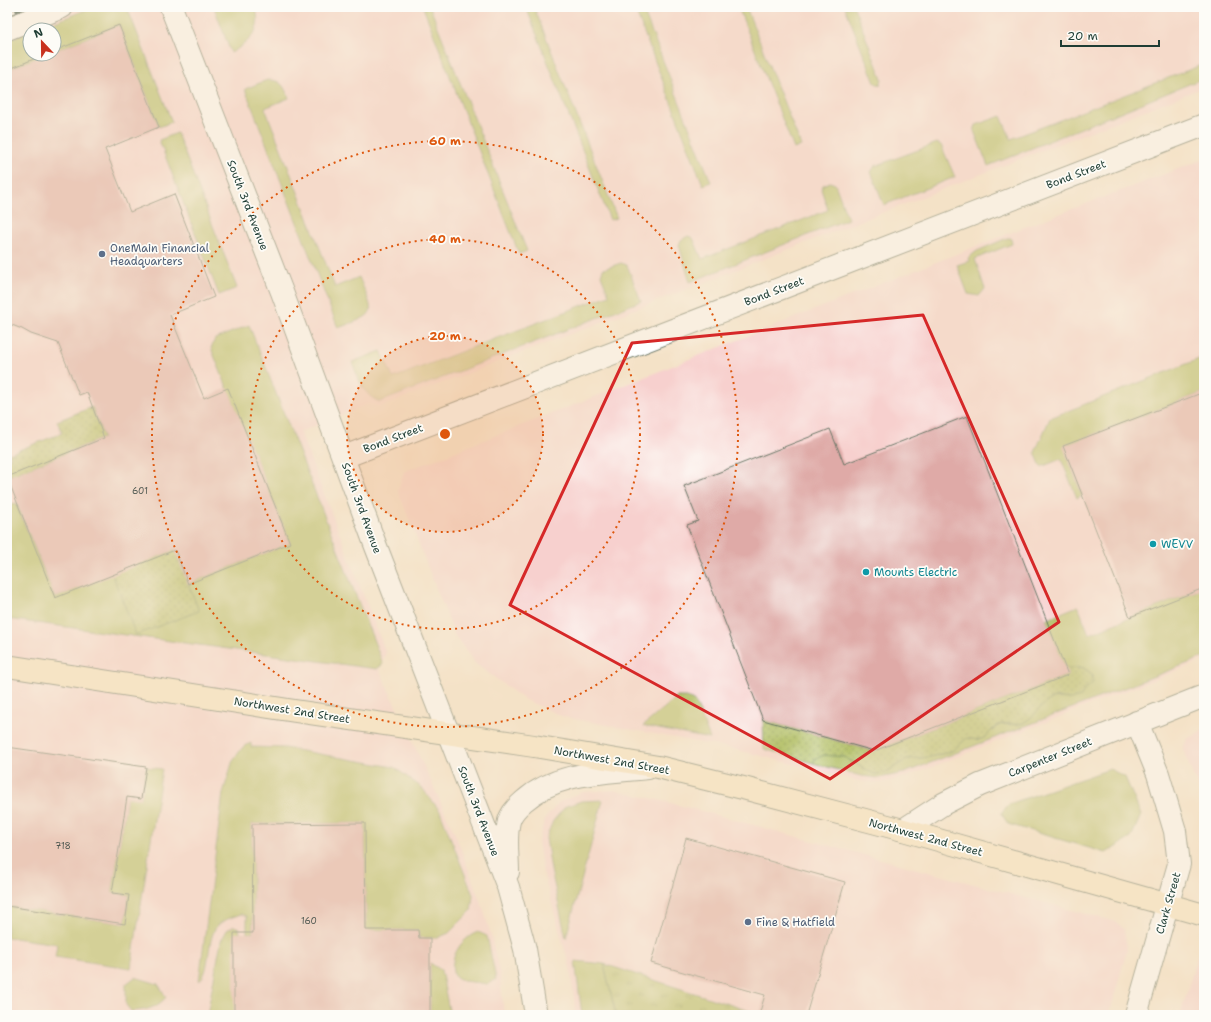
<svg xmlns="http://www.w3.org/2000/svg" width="1211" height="1022" font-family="'Shantell Sans',sans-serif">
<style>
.built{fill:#f7d0ce;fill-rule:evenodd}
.grass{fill:#aebb5d;stroke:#667c48}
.park{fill:url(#park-tufts);stroke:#667c48}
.garden{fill:url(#garden-dots);stroke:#667c48}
.building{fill:#dfaaa7}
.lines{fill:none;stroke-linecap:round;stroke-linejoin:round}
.street-casing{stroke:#6a7767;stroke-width:24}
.secondary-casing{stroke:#6a7767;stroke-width:24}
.street{stroke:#fff;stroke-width:22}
.secondary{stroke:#f9e7c3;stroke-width:22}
.rail-casing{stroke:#1f3d34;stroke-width:4.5}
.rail{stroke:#fdfcf7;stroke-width:3;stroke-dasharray:9;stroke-linecap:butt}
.marked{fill:none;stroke:#d62828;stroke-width:3;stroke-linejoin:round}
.ring{fill:none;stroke:#de580e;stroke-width:2;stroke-dasharray:2 4}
.service-dot{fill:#5c6f8a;stroke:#fdfcf7;stroke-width:1.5}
.culture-dot{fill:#0f9aa8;stroke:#fdfcf7;stroke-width:1.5}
.labels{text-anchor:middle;stroke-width:3.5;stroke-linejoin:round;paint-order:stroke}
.number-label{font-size:9px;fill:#4f5851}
.street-label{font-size:11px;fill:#1f3d34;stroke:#fdfcf7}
.service-label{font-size:11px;fill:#4e5e75;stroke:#fdfcf7;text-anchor:start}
.culture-label{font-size:11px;fill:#0d838f;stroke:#fdfcf7;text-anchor:start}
.centre{fill:#de580e;stroke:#fdfcf7;stroke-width:2}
.ring-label{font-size:12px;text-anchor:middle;font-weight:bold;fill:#de580e;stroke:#fdfcf7;stroke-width:3.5;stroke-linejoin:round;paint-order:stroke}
</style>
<defs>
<pattern id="park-tufts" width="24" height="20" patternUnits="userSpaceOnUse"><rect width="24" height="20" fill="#aebb5d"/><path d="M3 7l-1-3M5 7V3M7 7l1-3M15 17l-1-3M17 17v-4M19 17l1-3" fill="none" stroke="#8d994e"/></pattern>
<pattern id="garden-dots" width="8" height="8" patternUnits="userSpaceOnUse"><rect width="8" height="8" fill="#aebb5d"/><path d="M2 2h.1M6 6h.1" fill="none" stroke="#8d994e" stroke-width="1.8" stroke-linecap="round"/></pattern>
</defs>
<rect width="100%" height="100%" fill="#fdfcf7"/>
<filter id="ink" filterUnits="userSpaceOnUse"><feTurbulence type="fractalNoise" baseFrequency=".025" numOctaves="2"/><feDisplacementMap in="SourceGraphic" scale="8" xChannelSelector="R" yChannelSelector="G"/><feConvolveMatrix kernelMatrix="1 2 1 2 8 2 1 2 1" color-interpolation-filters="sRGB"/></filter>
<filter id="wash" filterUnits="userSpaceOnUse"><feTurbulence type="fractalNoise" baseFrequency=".012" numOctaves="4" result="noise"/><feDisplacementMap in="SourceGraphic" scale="16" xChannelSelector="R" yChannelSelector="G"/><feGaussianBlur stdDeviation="0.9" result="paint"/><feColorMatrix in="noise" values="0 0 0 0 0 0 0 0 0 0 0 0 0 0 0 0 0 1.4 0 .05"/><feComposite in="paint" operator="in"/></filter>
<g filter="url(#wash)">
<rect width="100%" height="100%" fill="#f4e2c7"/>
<g class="built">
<path d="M 7,7 L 1204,7 L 1204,87 L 659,300 L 380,407 L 369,404 L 300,432 L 386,653 L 379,669 L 456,836 L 484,911 L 491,935 L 500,975 L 504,1015 L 7,1015 ZM 30,30 L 54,30 L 54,54 L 30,54 Z"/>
<path d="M 1204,159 L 1204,660 L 906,777 L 881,783 L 859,781 L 734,749 L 564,717 L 525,700 L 476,664 L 455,636 L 398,491 L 404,472 L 1030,225 Z"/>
<path d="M 1204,730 L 1204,803 L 1183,749 L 1187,739 Z"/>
<path d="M 614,790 L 667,802 L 1116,922 L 1124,929 L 1127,950 L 1109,1015 L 576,1015 L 570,968 L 543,872 L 538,842 L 545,819 L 559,802 L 583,792 Z"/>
<path d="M 1199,951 L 1204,953 L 1204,1015 L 1180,1015 Z"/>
</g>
<g class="grass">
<path d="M 93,7 L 127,7 L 172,122 L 159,127 L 119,25 L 54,51 L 54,30 L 34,30 Z"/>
<path d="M 214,7 L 255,7 C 264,30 249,42 231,53 Z"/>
<path d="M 423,7 L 430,7 L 527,251 L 519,254 Z"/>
<path d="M 526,7 L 534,7 L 617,218 L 610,220 Z"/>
<path d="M 634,7 L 642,7 L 711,182 L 703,185 Z"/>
<path d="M 738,7 L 746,7 L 801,146 L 794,149 Z"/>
<path d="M 845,7 L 854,7 L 882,79 L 880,85 L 875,83 Z"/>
<path d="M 30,31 L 30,54 L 46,54 L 7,70 L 7,40 Z"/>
<path d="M 1204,64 L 1204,78 L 988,166 L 974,131 L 976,125 L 1001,116 L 1011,139 Z"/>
<path d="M 267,80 C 282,80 283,85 289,98 L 265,108 L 335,287 L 359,277 C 375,316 379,313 338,328 L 245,89 Z"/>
<path d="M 177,133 L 237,288 L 219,295 L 159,140 Z"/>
<path d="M 937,143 L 941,145 L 955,177 L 884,205 L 871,172 L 875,166 Z"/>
<path d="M 830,182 L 835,184 L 848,219 L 690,282 L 679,245 L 681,240 L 688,236 L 693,238 L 702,259 L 828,210 L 821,189 L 823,185 Z"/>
<path d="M 1007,238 L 1011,238 L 1012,244 L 975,259 L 985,289 L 979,296 L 968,294 L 957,265 L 969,261 L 968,258 L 977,251 Z"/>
<path d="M 621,263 L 627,265 L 641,301 L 380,402 C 362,395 359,379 352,362 L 381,351 L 393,378 L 609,295 L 601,275 L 603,269 Z"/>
<path d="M 249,325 L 383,664 L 377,669 L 362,667 L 7,619 L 7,505 L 16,503 L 55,598 L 112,574 L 198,611 L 188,584 L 290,543 L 211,348 L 215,339 Z"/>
<path d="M 1204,357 L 1204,392 L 1064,446 L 1082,495 L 1077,498 L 1061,459 L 1041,467 L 1035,452 L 1050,418 Z"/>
<path d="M 1204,588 L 1204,657 L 904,773 L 879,778 L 861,776 L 813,763 L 815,759 L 824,755 L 844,757 L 874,774 L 885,773 L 907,759 L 930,757 L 952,751 L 967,738 C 987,743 983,736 996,727 C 1004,721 1014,727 1023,723 C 1026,721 1029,717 1032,714 C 1045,701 1050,696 1069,699 L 1084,668 L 1065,668 L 1046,619 L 1078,606 L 1089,634 Z"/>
<path d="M 677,697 L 687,697 L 696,703 L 710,739 L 643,726 Z"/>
<path d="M 251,743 L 251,747 L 285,748 L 394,767 L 422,788 L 440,811 L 473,895 L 471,911 L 449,933 L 437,938 L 419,938 L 418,930 L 366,930 L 365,823 L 252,824 L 253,933 L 247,933 L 247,916 L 241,914 C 233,917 225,919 218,925 C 206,937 211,974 199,981 L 223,793 L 233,760 L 244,746 Z"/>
<path d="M 146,767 L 162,769 L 131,968 L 55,957 L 57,944 L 7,937 L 7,906 L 125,924 L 129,895 L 112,893 L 127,797 L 141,798 Z"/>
<path d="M 1110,769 L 1125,777 L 1141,815 L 1131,838 L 1106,853 L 1008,824 L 1001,813 L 1009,804 Z"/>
<path d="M 603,800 L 566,938 L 551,870 L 546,838 L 553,821 L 566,806 L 582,801 Z"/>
<path d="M 234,926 L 239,928 L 240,933 L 234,1015 L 207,1015 L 221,941 L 227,930 Z"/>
<path d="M 478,932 L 487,936 L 496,979 L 488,984 L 464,981 L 454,976 C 448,958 461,938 478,932 Z"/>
<path d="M 575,961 L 604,964 L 616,1015 L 582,1015 Z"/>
<path d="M 430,963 L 441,970 L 450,1015 L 430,1015 Z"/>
<path d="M 135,977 L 158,984 L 166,997 C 158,1008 144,1011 131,1011 L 126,1005 L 126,984 Z"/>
</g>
<path class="park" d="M 604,964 L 759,1014 L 759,1015 L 616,1015 Z"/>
<g class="garden">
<path d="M 92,407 L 104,438 L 7,477 L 7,459 L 11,458 L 9,454 L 62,433 L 57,421 Z"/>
<path d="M 175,550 L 199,611 L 136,635 L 112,574 Z"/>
<path d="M 1065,668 L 1084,668 L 1092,674 L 1093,683 L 1085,689 L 1081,697 C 1077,698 1073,699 1069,699 C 1064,699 1059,696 1054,698 C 1041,703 1034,718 1023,723 C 1015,726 1008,722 1001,724 C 985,730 991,744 967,738 L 952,751 L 930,757 L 907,759 L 885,773 L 874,774 L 844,757 L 824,755 L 815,759 L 813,763 L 764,749 L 763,720 L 874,751 L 1068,675 Z"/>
</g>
<g id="blocks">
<g class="building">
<path d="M 119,25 L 159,127 L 105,149 L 130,212 L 174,194 L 214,297 L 170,315 L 204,398 L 228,388 L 290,543 L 188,584 L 175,550 L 55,598 L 7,477 L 104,438 L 87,392 L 79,395 L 58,343 L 31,334 L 22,329 L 7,323 L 7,70 L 46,54 L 54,54 L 54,51 Z"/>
<path d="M 1204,392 L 1204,588 L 1130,617 L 1063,446 Z"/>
<path d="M 967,416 L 1068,675 L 874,751 L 763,720 L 687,525 L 698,521 L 684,486 L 830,429 L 844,464 Z"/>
<path d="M 7,747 L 146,767 L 141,799 L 127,797 L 112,893 L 129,895 L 125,924 L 7,906 Z"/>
<path d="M 365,823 L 366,930 L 418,930 L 419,938 L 430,938 L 430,1015 L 234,1015 L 234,933 L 253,933 L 252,824 Z"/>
<path d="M 686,838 L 845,882 L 806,1015 L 759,1015 L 765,995 L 651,963 Z"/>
</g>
</g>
</g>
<g filter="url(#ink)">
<use href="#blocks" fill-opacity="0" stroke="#6a7767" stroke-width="1"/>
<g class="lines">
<g class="street-casing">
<g id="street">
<path d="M 171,7 L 282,292 L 375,544 L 508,887 L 525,949 L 536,1015"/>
<path d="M 7,29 L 62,7"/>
<path d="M 344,457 L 1204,125"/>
<path d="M 903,830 L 943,804 L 980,785 L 1204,696"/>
<path d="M 508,872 C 508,856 505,837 509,821 C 511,813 517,807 524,801 C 558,771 604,773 648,768"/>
<path d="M 1136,1015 L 1179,864 L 1175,831 L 1158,774 L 1137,722"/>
</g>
</g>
<g class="secondary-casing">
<path id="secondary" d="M 7,666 L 295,711 L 534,746 L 658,767 L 747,789 L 903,830 L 1204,915"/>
</g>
<use href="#street" class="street"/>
<use href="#secondary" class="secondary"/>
<g class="rail-casing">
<path id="rail" d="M 7,14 L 25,7"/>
</g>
<use href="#rail" class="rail"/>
</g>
</g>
<path d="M0 0H1211V1022H0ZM 923,315 L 1059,622 L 830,779 L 510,605 L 632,343 Z" fill="#f4e2c7" fill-opacity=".55" fill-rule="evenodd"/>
<path class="marked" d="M 923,315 L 1059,622 L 830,779 L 510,605 L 632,343 Z"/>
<circle cx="445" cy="434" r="98" fill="#de580e" fill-opacity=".12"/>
<g class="ring">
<circle cx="445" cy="434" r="98"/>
<circle cx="445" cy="434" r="195"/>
<circle cx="445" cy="434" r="293"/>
</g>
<g class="service-dot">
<circle cx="102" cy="254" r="4"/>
<circle cx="748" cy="922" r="4"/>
</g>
<g class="culture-dot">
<circle cx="1153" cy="544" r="4"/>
<circle cx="866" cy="572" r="4"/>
</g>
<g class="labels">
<g class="number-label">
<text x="140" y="494">601</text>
<text x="63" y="849">718</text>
<text x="309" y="924">160</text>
</g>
<g class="street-label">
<text transform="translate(1076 174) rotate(-21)" y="4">Bond Street</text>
<text transform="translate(248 205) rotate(69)" y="4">South 3rd Avenue</text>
<text transform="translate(774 291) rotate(-21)" y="4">Bond Street</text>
<text transform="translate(393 438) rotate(-21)" y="4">Bond Street</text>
<text transform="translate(362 508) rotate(70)" y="4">South 3rd Avenue</text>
<text transform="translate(292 710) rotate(9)" y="4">Northwest 2nd Street</text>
<text transform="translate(1050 757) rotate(-22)" y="4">Carpenter Street</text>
<text transform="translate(612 760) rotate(10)" y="4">Northwest 2nd Street</text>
<text transform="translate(479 811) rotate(69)" y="4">South 3rd Avenue</text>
<text transform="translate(926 837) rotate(15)" y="4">Northwest 2nd Street</text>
<text transform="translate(1168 903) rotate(-74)" y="4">Clark Street</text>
</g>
<g class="service-label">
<text x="110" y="252">OneMain Financial<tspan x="110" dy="13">Headquarters</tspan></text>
<text x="756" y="926">Fine &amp; Hatfield</text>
</g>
<g class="culture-label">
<text x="1161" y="548">WEVV</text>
<text x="874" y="576">Mounts Electric</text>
</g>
</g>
<circle cx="445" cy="434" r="6" class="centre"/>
<g class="ring-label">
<text x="445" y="145">60 m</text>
<text x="445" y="243">40 m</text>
<text x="445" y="340">20 m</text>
</g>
<rect width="1211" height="1022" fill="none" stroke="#fdfcf7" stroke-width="24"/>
<g transform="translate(42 42) rotate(338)"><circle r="19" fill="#fdfcf7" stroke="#a4b0a9"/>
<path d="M0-3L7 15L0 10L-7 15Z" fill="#c8321e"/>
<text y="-6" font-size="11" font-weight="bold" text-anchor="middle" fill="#1f3d34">N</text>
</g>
<path d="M1061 40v6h98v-6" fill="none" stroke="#1f3d34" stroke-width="2"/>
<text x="1067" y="40" font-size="12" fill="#1f3d34" stroke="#fdfcf7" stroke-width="3" paint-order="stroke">20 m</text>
</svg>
